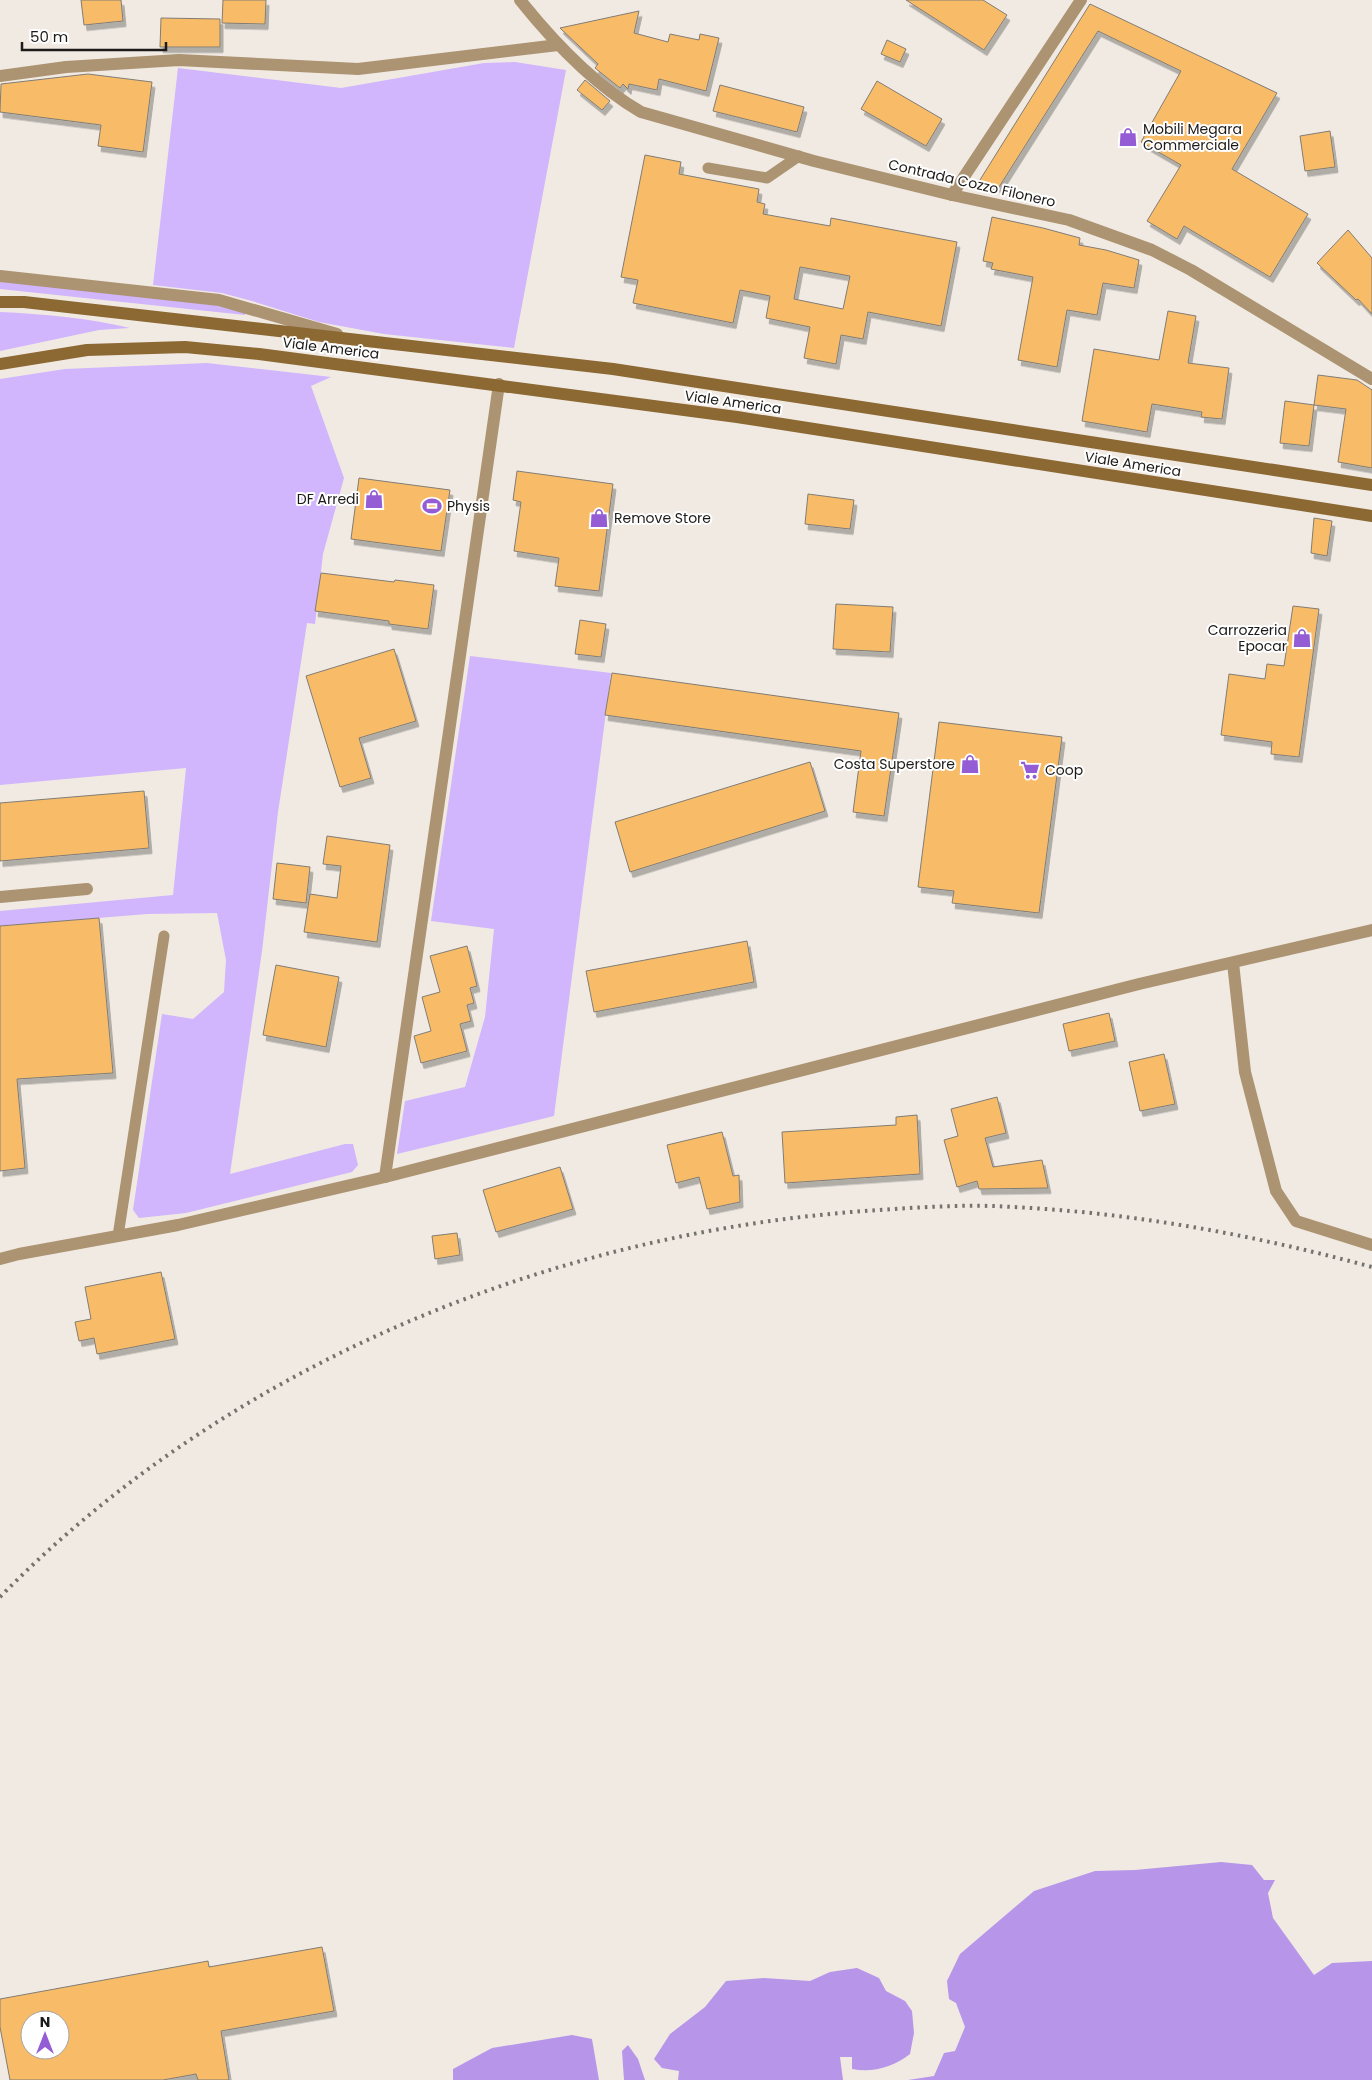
<svg xmlns="http://www.w3.org/2000/svg" width="1372" height="2080" font-family="Poppins,sans-serif">
<style>
.green{fill:#d1b5fd}
.water{fill:#b795e9}
.building{fill:#f8bc67;stroke:#817c75;fill-rule:evenodd;filter:url(#shadow)}
.lines{fill:none;stroke-linecap:round;stroke-linejoin:round}
.service{stroke:#ac9371;stroke-width:11}
.minor{stroke:#ac9371;stroke-width:12}
.tertiary{stroke:#ac9371;stroke-width:12}
.secondary{stroke:#8c6833;stroke-width:12}
.rail{stroke:#75726d;stroke-width:4;stroke-dasharray:2.5 5;stroke-linecap:butt}
.labels{text-anchor:middle;stroke-width:4;stroke-linejoin:round;paint-order:stroke}
.poi-label{font-size:14px;fill:#1d1b19;stroke:#fff;text-anchor:start}
.street-label{font-size:14px;fill:#1d1b19;stroke:#fff}
</style>
<defs>
<filter id="shadow"><feDropShadow dx="3" dy="5.5" stdDeviation="0" flood-color="#0004"/></filter>
</defs>
<rect width="100%" height="100%" fill="#f0eae3"/>
<g class="green">
<path d="M 515,62 L 566,70 L 514,348 L 384,334 L 319,322 L 252,301 L 222,293 L 153,285 L 178,68 L 341,88 L 484,63 Z"/>
<path d="M 0,281 L 214,305 L 245,311 L 245,315 L 0,289 Z"/>
<path d="M 0,312 C 43,314 88,318 130,328 L 99,330 L 0,351 Z"/>
<path d="M 207,363 L 331,377 L 311,386 L 344,478 L 323,554 L 315,624 L 307,623 L 278,812 L 262,951 L 230,1174 L 345,1144 L 353,1144 L 358,1165 L 352,1172 L 186,1213 L 139,1218 L 133,1210 L 162,1014 L 193,1019 L 224,992 L 226,960 L 217,913 L 147,914 L 0,926 L 0,911 L 173,895 L 186,768 L 0,785 L 0,379 L 65,369 Z"/>
<path d="M 470,656 L 611,673 L 554,1116 L 397,1154 L 405,1101 L 465,1087 L 485,1017 L 494,929 L 431,921 Z"/>
</g>
<g class="water">
<path d="M 1221,1862 L 1252,1865 L 1264,1880 L 1275,1880 L 1268,1893 L 1273,1918 L 1314,1975 L 1332,1963 L 1372,1961 L 1372,2080 L 908,2080 L 934,2076 L 944,2053 L 955,2051 L 965,2027 L 956,2003 L 949,1999 L 947,1981 L 960,1954 L 1034,1891 L 1095,1871 L 1135,1870 Z"/>
<path d="M 857,1968 L 879,1978 L 886,1991 L 905,2001 L 912,2011 L 914,2033 L 910,2054 C 893,2067 873,2073 852,2069 L 852,2057 L 840,2057 L 843,2080 L 678,2080 L 679,2071 L 662,2068 L 654,2059 L 670,2034 L 705,2007 L 726,1981 L 764,1978 L 810,1981 L 830,1972 Z"/>
<path d="M 572,2035 L 592,2039 L 599,2080 L 453,2080 L 453,2069 L 492,2048 Z"/>
<path d="M 628,2045 L 638,2059 L 645,2080 L 624,2080 L 622,2051 Z"/>
</g>
<g class="building">
<path d="M 81,0 L 121,0 L 123,21 L 84,25 Z"/>
<path d="M 223,0 L 266,0 L 265,24 L 222,23 Z"/>
<path d="M 906,0 L 983,0 L 1007,15 L 984,50 Z"/>
<path d="M 1090,4 L 1277,93 L 1232,169 L 1308,214 L 1270,277 L 1184,226 L 1177,239 L 1147,221 L 1181,165 L 1141,142 L 1181,71 L 1098,31 L 999,187 L 978,183 Z"/>
<path d="M 639,11 L 634,33 L 668,42 L 670,34 L 699,40 L 700,34 L 719,38 L 706,91 L 659,79 L 657,90 L 629,84 L 628,89 L 623,84 L 620,88 L 595,68 L 598,64 L 560,28 Z"/>
<path d="M 161,18 L 220,19 L 220,47 L 160,47 Z"/>
<path d="M 887,40 L 906,49 L 900,62 L 881,54 Z"/>
<path d="M 88,74 L 152,82 L 143,152 L 98,146 L 101,125 L 0,112 L 1,84 Z"/>
<path d="M 585,80 L 610,101 L 602,110 L 577,90 Z"/>
<path d="M 877,81 L 942,119 L 926,146 L 861,109 Z"/>
<path d="M 720,85 L 804,107 L 797,132 L 713,111 Z"/>
<path d="M 1330,131 L 1335,167 L 1305,171 L 1300,136 Z"/>
<path d="M 645,155 L 681,162 L 679,174 L 759,189 L 757,202 L 765,204 L 763,214 L 830,226 L 831,218 L 957,242 L 941,326 L 868,312 L 863,339 L 841,335 L 836,364 L 804,358 L 810,327 L 766,318 L 770,296 L 740,290 L 733,323 L 633,303 L 638,280 L 621,277 ZM 800,267 L 850,276 L 843,309 L 794,299 Z"/>
<path d="M 992,217 L 1043,228 L 1080,238 L 1079,245 L 1106,250 L 1139,260 L 1134,288 L 1103,283 L 1097,315 L 1067,310 L 1057,367 L 1018,360 L 1033,277 L 991,269 L 993,263 L 983,261 Z"/>
<path d="M 1348,230 L 1372,258 L 1372,314 L 1358,299 L 1356,300 L 1317,263 Z"/>
<path d="M 1168,311 L 1196,316 L 1188,363 L 1229,368 L 1222,419 L 1201,417 L 1202,412 L 1152,404 L 1147,432 L 1082,421 L 1094,349 L 1159,360 Z"/>
<path d="M 1318,375 L 1357,380 L 1372,390 L 1372,468 L 1338,462 L 1346,409 L 1314,405 Z"/>
<path d="M 1285,401 L 1314,405 L 1309,446 L 1280,443 Z"/>
<path d="M 517,471 L 613,484 L 599,591 L 555,586 L 559,558 L 514,551 L 521,502 L 513,500 Z"/>
<path d="M 359,478 L 450,490 L 441,551 L 351,539 Z"/>
<path d="M 808,494 L 854,500 L 850,529 L 805,524 Z"/>
<path d="M 1314,518 L 1332,521 L 1327,556 L 1311,553 Z"/>
<path d="M 321,573 L 394,582 L 395,580 L 434,585 L 428,629 L 389,624 L 389,621 L 315,611 Z"/>
<path d="M 836,604 L 893,607 L 890,652 L 833,649 Z"/>
<path d="M 1293,606 L 1319,609 L 1299,757 L 1271,754 L 1272,742 L 1221,735 L 1229,674 L 1265,679 L 1267,664 L 1284,666 Z"/>
<path d="M 580,620 L 606,624 L 601,657 L 575,654 Z"/>
<path d="M 394,649 L 416,721 L 359,738 L 371,778 L 340,787 L 306,676 Z"/>
<path d="M 612,673 L 899,713 L 884,816 L 853,812 L 861,751 L 605,715 Z"/>
<path d="M 939,722 L 1062,737 L 1039,913 L 952,903 L 954,891 L 918,887 Z"/>
<path d="M 810,762 L 825,811 L 630,872 L 615,822 Z"/>
<path d="M 144,791 L 149,848 L 0,861 L 0,803 Z"/>
<path d="M 327,836 L 390,845 L 377,942 L 304,932 L 310,894 L 337,898 L 341,866 L 323,864 Z"/>
<path d="M 277,863 L 310,867 L 306,903 L 273,899 Z"/>
<path d="M 99,918 L 113,1073 L 17,1079 L 25,1168 L 0,1171 L 0,926 Z"/>
<path d="M 747,941 L 754,982 L 594,1012 L 586,971 Z"/>
<path d="M 467,946 L 477,986 L 470,988 L 474,1003 L 467,1005 L 471,1021 L 460,1024 L 467,1051 L 421,1063 L 414,1036 L 431,1031 L 422,997 L 440,992 L 430,956 Z"/>
<path d="M 276,965 L 339,977 L 326,1047 L 263,1035 Z"/>
<path d="M 1109,1013 L 1115,1041 L 1069,1051 L 1063,1024 Z"/>
<path d="M 1164,1054 L 1175,1104 L 1140,1111 L 1129,1062 Z"/>
<path d="M 997,1097 L 1006,1133 L 985,1138 L 993,1167 L 1042,1160 L 1048,1188 L 979,1189 L 977,1181 L 957,1187 L 944,1140 L 958,1136 L 951,1109 Z"/>
<path d="M 917,1115 L 920,1174 L 785,1183 L 782,1132 L 896,1125 L 896,1117 Z"/>
<path d="M 722,1132 L 733,1176 L 739,1175 L 740,1202 L 707,1209 L 699,1177 L 676,1183 L 667,1145 Z"/>
<path d="M 560,1167 L 573,1209 L 496,1232 L 483,1190 Z"/>
<path d="M 457,1233 L 460,1255 L 435,1259 L 432,1236 Z"/>
<path d="M 161,1272 L 175,1339 L 97,1354 L 94,1338 L 79,1341 L 75,1322 L 91,1319 L 85,1287 Z"/>
<path d="M 322,1947 L 334,2011 L 221,2031 L 229,2080 L 198,2080 L 196,2074 L 163,2080 L 10,2080 L 0,2027 L 0,1999 L 208,1961 L 209,1967 ZM 30,2020 L 60,2020 L 60,2050 L 30,2050 Z"/>
</g>
<g class="lines">
<g class="service">
<path d="M 708,168 L 767,178 L 799,156"/>
<path d="M 118,1236 L 164,936"/>
</g>
<g class="minor">
<path d="M 520,0 C 552,40 596,86 641,112 L 814,161 L 952,195 L 1069,220 L 1152,250 L 1191,270 L 1372,379"/>
<path d="M 0,76 L 66,67 L 179,60 L 358,69 L 558,45"/>
<path d="M 952,195 L 1081,0"/>
<path d="M 0,276 L 219,300 L 337,334"/>
<path d="M 0,897 L 87,889"/>
<path d="M 1233,963 L 1245,1072 L 1276,1191 L 1296,1221 L 1372,1245"/>
<path d="M 385,1177 L 499,384"/>
</g>
<path class="tertiary" d="M 0,1259 L 19,1254 L 178,1225 L 385,1177 L 1139,984 L 1372,930"/>
<g class="secondary">
<path d="M 0,302 L 24,302 L 613,369 L 1372,485"/>
<path d="M 0,364 L 87,350 L 185,347 L 259,354 L 737,417 L 1372,516"/>
</g>
<path class="rail" d="M 0,1597 C 228,1364 556,1230 879,1210 C 924,1207 969,1204 1013,1207 C 1135,1213 1254,1235 1372,1267"/>
</g>
<defs>
<g id="shop-bare" transform="scale(1.5)"><path d="M-5-2.5h2.3a2.7 3.5 0 0 1 5.4 0H5L5.5 6h-11ZM-1.5-2.5h3a1.5 2.3 0 0 0-3 0Z" fill="#945dd5" stroke="#fff" stroke-width="2.5" paint-order="stroke"/></g>
<g id="stadium-bare" transform="scale(1.5)"><path d="M0-5a6.5 5 0 1 0 0 10a6.5 5 0 1 0 0-10ZM-3.5-1.8h7v3.6h-7Z" fill="#945dd5" stroke="#fff" stroke-width="2.5" paint-order="stroke"/></g>
<g id="supermarket-bare" transform="scale(1.5)"><path d="M-6-5.5h2.5l.6 2H6L4.5 2H-2.5L-4.4-4H-6ZM-1.5 3.2a1.3 1.3 0 1 0 .1 0ZM3 3.2a1.3 1.3 0 1 0 .1 0Z" fill="#945dd5" stroke="#fff" stroke-width="2.5" paint-order="stroke"/></g>
</defs>
<g fill-rule="evenodd">
<use href="#shop-bare" x="1128" y="137"/>
<use href="#shop-bare" x="374" y="499"/>
<use href="#stadium-bare" x="432" y="506"/>
<use href="#shop-bare" x="599" y="518"/>
<use href="#shop-bare" x="1302" y="638"/>
<use href="#shop-bare" x="970" y="764"/>
<use href="#supermarket-bare" x="1030" y="770"/>
</g>
<g class="labels">
<g class="poi-label">
<text x="1143" y="134">Mobili Megara<tspan x="1143" dy="16">Commerciale</tspan></text>
<text x="359" y="504" text-anchor="end">DF Arredi</text>
<text x="447" y="511">Physis</text>
<text x="614" y="523">Remove Store</text>
<text x="1287" y="635" text-anchor="end">Carrozzeria<tspan x="1287" dy="16">Epocar</tspan></text>
<text x="955" y="769" text-anchor="end">Costa Superstore</text>
<text x="1045" y="775">Coop</text>
</g>
<g class="street-label">
<text transform="translate(972 183) rotate(13)" y="5">Contrada Cozzo Filonero</text>
<text transform="translate(331 348) rotate(7)" y="5">Viale America</text>
<text transform="translate(733 402) rotate(8)" y="5">Viale America</text>
<text transform="translate(1133 464) rotate(9)" y="5">Viale America</text>
</g>
</g>
<g transform="translate(45 2035)"><circle r="24" fill="#ffffff" stroke="#a5a4a3"/>
<path d="M0-4L9 19L0 12L-9 19Z" fill="#945dd5"/>
<text y="-8" font-size="14" font-weight="bold" text-anchor="middle" fill="#1d1b19">N</text>
</g>
<path d="M22 42v8h144v-8" fill="none" stroke="#1d1b19" stroke-width="2.5"/>
<text x="30" y="42" font-size="15" fill="#1d1b19" stroke="#ffffff" stroke-width="4" paint-order="stroke">50 m</text>
</svg>
